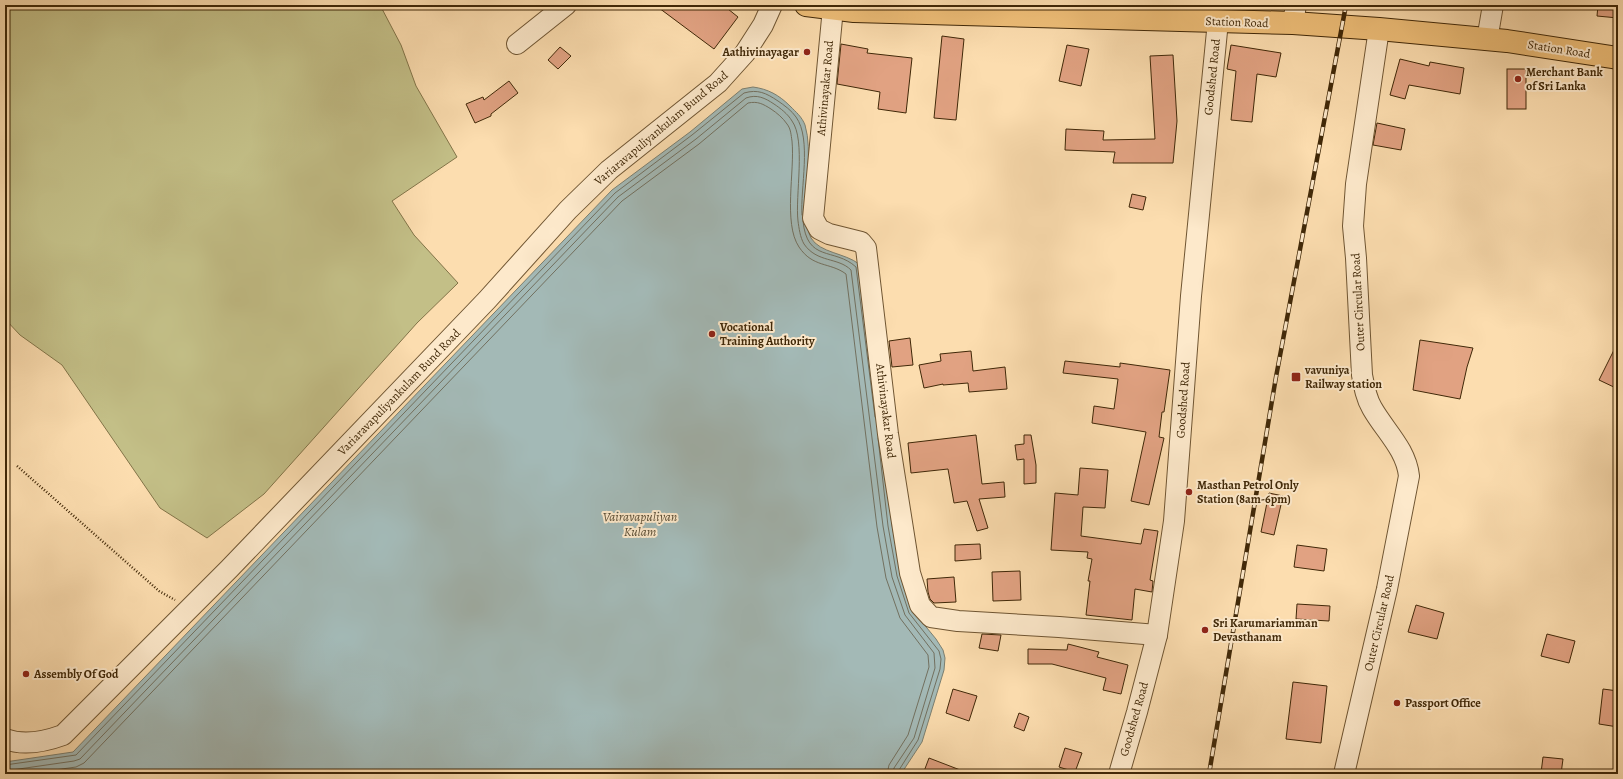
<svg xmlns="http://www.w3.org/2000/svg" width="1623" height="779" font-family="Alegreya,serif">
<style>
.green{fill:#c3bf87;stroke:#827448}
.water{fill:#a3b9b6;stroke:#7b7f70}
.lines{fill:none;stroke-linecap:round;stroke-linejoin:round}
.shore{stroke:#72705f;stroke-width:1}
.building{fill:#e1a282;stroke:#402808}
.minor-casing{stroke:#6f5532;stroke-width:22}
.major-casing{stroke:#402808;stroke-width:24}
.path{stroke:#402808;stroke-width:2.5;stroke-dasharray:1 2;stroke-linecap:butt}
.minor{stroke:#fde9cb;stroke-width:20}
.major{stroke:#eebe78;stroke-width:22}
.rail-casing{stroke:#402808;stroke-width:4.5}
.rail{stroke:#fde9cb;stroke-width:3;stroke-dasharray:9;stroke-linecap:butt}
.poi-dot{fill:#8f2418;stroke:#fde9cb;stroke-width:1.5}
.labels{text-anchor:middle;stroke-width:4;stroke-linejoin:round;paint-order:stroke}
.street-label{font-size:12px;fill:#402808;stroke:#fde9cb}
.poi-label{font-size:12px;font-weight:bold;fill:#402808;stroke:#fde9cb;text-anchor:start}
.water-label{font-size:13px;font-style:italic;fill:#594c34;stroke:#fde9cb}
</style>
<rect width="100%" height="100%" fill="#fcddaf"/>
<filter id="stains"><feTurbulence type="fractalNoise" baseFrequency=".005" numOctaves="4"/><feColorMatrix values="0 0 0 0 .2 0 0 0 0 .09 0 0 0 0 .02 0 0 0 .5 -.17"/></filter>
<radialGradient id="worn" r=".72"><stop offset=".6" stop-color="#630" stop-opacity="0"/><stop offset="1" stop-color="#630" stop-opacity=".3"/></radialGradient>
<path class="green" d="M 5,5 L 380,5 L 401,45 L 416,86 L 457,157 L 392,201 L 414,235 L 458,283 L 417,323 L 264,494 L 207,538 L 160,508 L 62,365 L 20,335 L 5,319 Z"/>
<path class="water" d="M 753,87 C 768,89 779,95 790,106 C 796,112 802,117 805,125 C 813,151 804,190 807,217 C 807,225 808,232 811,238 C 820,253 845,253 859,264 L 892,525 L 901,575 L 913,611 L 936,639 L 943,650 L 945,658 L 944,670 L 922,742 L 901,774 L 5,774 L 5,762 L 73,752 L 612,190 L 690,132 L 742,89 Z"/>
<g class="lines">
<g class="shore">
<path d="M 803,221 C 807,263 834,247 856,267 L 875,417"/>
<path d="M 878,438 L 888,526 L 897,576 L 909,613 L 939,651 L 941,659 L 940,669 L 918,740 L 899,770 L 898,774"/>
<path d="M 5,765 L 76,755 L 615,193 L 692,135 L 744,93 C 758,89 766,93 778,101 C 784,105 792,111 796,117 C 812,139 800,189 802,215"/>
<path d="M 5,771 L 74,761 L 80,759 L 618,197 L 696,139 L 746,98 C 757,94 765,98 774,104 C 780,108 788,114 792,121 C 806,140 795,196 798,221 C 799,228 800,237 804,244 C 817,263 838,257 851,270 L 883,526 L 892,577 L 905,615 L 934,653 L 935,668 L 914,738 L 894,768 L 893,774"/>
<path d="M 26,774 L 76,767 L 84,763 L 622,201 L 699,144 L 748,103 C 758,101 763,104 771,109 C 777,113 783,118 787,124 C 791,129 791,135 792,141 C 795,171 783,223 799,247 C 813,268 830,262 846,274 L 877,527 L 886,578 L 900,618 L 928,655 L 929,667 L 908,735 L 889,765 L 887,774"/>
</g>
</g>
<g class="building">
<path d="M 655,5 L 723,5 L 738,17 L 714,49 Z"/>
<path d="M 1598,5 L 1618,5 L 1618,18 L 1597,16 Z"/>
<path d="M 942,36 L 964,39 L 956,120 L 934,118 Z"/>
<path d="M 841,44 L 868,49 L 867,53 L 912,58 L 906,113 L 878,109 L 880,92 L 837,84 Z"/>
<path d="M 1067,45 L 1089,49 L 1081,86 L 1059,81 Z"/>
<path d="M 1231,45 L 1281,53 L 1276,77 L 1257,74 L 1252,122 L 1231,120 L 1236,71 L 1227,69 Z"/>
<path d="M 560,47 L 571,56 L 558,69 L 548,60 Z"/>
<path d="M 1173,55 L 1177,121 L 1173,163 L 1113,163 L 1115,152 L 1065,150 L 1066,129 L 1104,131 L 1103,140 L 1155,139 L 1150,56 Z"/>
<path d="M 1400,59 L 1429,66 L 1430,62 L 1464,68 L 1460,94 L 1409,85 L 1405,99 L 1390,95 Z"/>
<rect x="1507" y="69" width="19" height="40"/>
<path d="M 509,81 L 518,93 L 491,114 L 491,116 L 475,123 L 466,104 L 483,97 L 484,100 Z"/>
<path d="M 1377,123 L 1405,129 L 1401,150 L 1373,145 Z"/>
<path d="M 1132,194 L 1146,197 L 1143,210 L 1129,207 Z"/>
<path d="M 910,338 L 913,365 L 892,367 L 889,341 Z"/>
<path d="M 1420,340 L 1473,348 L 1467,367 L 1460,399 L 1413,390 Z"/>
<path d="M 1618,342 L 1618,389 L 1599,380 Z"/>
<path d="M 971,351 L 973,371 L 1005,367 L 1007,389 L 969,392 L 968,383 L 943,385 L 943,384 L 924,388 L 919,365 L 941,361 L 940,354 Z"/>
<path d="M 1065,361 L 1120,367 L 1120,363 L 1170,370 L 1164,412 L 1162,412 L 1159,437 L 1164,438 L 1149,505 L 1131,501 L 1146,432 L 1092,423 L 1094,406 L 1114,409 L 1118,379 L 1063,373 Z"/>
<path d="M 976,435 L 982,484 L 1004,482 L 1005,497 L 979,499 L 988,528 L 977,531 L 967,501 L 954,503 L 948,469 L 911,473 L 908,443 Z"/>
<path d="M 1024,435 L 1031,435 L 1036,465 L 1036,483 L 1024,484 L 1024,459 L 1017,460 L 1015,445 L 1024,444 Z"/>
<path d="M 1080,468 L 1108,470 L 1105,508 L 1083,507 L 1081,536 L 1141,544 L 1144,529 L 1158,531 L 1150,580 L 1153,581 L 1152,592 L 1135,589 L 1132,620 L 1086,615 L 1090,581 L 1088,581 L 1092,559 L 1087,558 L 1088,552 L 1051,550 L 1055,493 L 1078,495 Z"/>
<path d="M 1269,493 L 1283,496 L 1274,535 L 1261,532 Z"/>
<path d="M 980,544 L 981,559 L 955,561 L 955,545 Z"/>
<path d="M 1297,545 L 1327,549 L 1324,571 L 1294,567 Z"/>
<path d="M 1020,571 L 1021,600 L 993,601 L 992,572 Z"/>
<path d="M 954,577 L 956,602 L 934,603 L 930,599 L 928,592 L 927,579 Z"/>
<path d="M 1297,604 L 1330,606 L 1329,621 L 1296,619 Z"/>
<path d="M 1416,605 L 1444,613 L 1437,639 L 1408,632 Z"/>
<path d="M 982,634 L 1001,635 L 998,651 L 979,648 Z"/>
<path d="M 1547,634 L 1575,641 L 1569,663 L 1541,656 Z"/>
<path d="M 1068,644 L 1099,652 L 1097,657 L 1128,665 L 1121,694 L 1103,690 L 1106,678 L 1052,664 L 1028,664 L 1028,649 L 1067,650 Z"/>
<path d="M 1293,682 L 1327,686 L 1321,743 L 1286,739 Z"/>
<path d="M 953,689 L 977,696 L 969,721 L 946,713 Z"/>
<path d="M 1603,689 L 1618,691 L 1618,727 L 1599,724 Z"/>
<path d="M 1019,713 L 1029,717 L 1024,731 L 1014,727 Z"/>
<path d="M 1065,748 L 1082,753 L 1075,772 L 1059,767 Z"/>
<path d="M 1543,757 L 1563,759 L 1561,774 L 1541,773 Z"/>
<path d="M 929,758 L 968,773 L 968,774 L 923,774 Z"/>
</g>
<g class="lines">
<g class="minor-casing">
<g id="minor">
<path d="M 833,8 L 813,218 L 819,229 L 829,234 L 861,242 L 866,248 L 888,434 L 910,573 L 920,605 L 931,617 L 958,621 L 1059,627 L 1157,635"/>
<path d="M 1293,23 L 1296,5"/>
<path d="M 1487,40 L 1493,5"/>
<path d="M 517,44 L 566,5"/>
<path d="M 5,739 C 24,746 44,742 63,735 L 229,569 L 487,300 L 568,210 L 609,170 L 718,83 L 745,53 L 763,25 L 772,5"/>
<path d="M 1119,774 L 1137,712 L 1157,635 L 1174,521 L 1191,296 L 1218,21"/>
<path d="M 1344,774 L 1387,589 L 1409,476 C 1406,449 1385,431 1372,408 C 1366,398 1364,386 1362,375 L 1356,258 L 1353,226 L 1356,184 L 1379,29"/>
</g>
</g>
<g class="major-casing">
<path id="major" d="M 806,5 L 854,11 L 1293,23 L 1379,29 L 1507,41 L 1618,58"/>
</g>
<path class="path" d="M 17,466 L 159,591 L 175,600"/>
<use href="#minor" class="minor"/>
<use href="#major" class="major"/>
<g class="rail-casing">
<path id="rail" d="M 1209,774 L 1276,377 L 1346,5"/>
</g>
<use href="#rail" class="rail"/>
</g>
<g class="poi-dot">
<circle cx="807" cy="52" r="4"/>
<circle cx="1518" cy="79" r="4"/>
<circle cx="712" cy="334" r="4"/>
<rect x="1291" y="372" width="10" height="10" rx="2"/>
<circle cx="1189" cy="492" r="4"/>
<circle cx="1205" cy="630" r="4"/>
<circle cx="26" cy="674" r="4"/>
<circle cx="1397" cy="703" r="4"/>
</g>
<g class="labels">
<g class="street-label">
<text transform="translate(1237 22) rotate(2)" y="4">Station Road</text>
<text transform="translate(1559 49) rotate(9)" y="4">Station Road</text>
<text transform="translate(1212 77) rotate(-84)" y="4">Goodshed Road</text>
<text transform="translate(825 88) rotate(-85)" y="4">Athivinayakar Road</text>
<text transform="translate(661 128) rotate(-40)" y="4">Variaravapuliyankulam Bund Road</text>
<text transform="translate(1358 302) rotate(-93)" y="4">Outer Circular Road</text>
<text transform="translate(399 392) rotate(-46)" y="4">Variaravapuliyankulam Bund Road</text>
<text transform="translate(1183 400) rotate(-86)" y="4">Goodshed Road</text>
<text transform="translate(886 411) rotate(83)" y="4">Athivinayakar Road</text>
<text transform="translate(1379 623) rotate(-77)" y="4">Outer Circular Road</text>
<text transform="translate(1134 719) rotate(-74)" y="4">Goodshed Road</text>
</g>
<g class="poi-label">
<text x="799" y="56" text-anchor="end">Aathivinayagar</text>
<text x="1526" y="76">Merchant Bank<tspan x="1526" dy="14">of Sri Lanka</tspan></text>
<text x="720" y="331">Vocational<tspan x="720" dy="14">Training Authority</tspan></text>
<text x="1305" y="374">vavuniya<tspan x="1305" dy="14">Railway station</tspan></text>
<text x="1197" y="489">Masthan Petrol Only<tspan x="1197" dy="14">Station (8am-6pm)</tspan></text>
<text x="1213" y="627">Sri Karumariamman<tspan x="1213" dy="14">Devasthanam</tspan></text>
<text x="34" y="678">Assembly Of God</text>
<text x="1405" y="707">Passport Office</text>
</g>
<g class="water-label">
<text x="640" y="521">Vairavapuliyan<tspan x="640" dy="15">Kulam</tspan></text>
</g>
</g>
<rect width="1623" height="779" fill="none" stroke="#fcddaf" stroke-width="20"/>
<rect x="6" y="6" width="1611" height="767" fill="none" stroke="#402808" stroke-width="2"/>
<rect x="10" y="10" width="1603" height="759" fill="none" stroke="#402808"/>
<rect width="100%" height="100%" filter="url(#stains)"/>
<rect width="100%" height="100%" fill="url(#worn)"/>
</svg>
